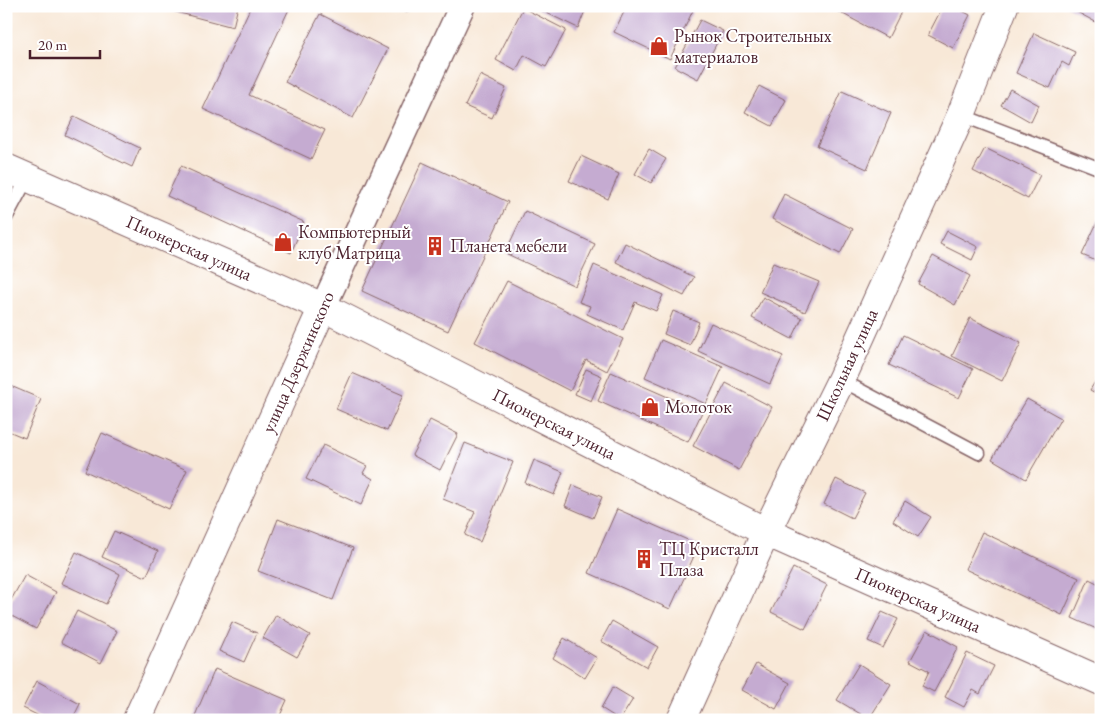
<svg xmlns="http://www.w3.org/2000/svg" width="1107" height="726" font-family="'EB Garamond',serif">
<style>
.building{fill:#c5abd1}
.lines{fill:none;stroke-linecap:round;stroke-linejoin:round}
.service-casing{stroke:#876567;stroke-width:15}
.minor-casing{stroke:#876567;stroke-width:28}
.tertiary-casing{stroke:#876567;stroke-width:30}
.service{stroke:#fff;stroke-width:12}
.minor{stroke:#fff;stroke-width:25}
.tertiary{stroke:#fff;stroke-width:28}
.labels{text-anchor:middle;stroke-width:4;stroke-linejoin:round;paint-order:stroke}
.poi-label{font-size:18px;fill:#4a1f2b;stroke:#fff;text-anchor:start}
.street-label{font-size:18px;fill:#4a1f2b;stroke:#fff}
</style>
<rect width="100%" height="100%" fill="#fff"/>
<filter id="ink" filterUnits="userSpaceOnUse"><feTurbulence type="fractalNoise" baseFrequency=".02" numOctaves="2"/><feDisplacementMap in="SourceGraphic" scale="10" xChannelSelector="R" yChannelSelector="G"/><feConvolveMatrix kernelMatrix="1 2 1 2 8 2 1 2 1" color-interpolation-filters="sRGB"/></filter>
<filter id="wash" filterUnits="userSpaceOnUse"><feTurbulence type="fractalNoise" baseFrequency=".0096" numOctaves="4" result="noise"/><feDisplacementMap in="SourceGraphic" scale="20" xChannelSelector="R" yChannelSelector="G"/><feGaussianBlur stdDeviation="1.12" result="paint"/><feColorMatrix in="noise" values="0 0 0 0 0 0 0 0 0 0 0 0 0 0 0 0 0 1.4 0 .05"/><feComposite in="paint" operator="in"/></filter>
<g filter="url(#wash)">
<rect width="100%" height="100%" fill="#f8e8d7"/>
<g id="blocks">
<g class="building">
<path d="M 153,6 L 238,6 L 233,27 Z"/>
<path d="M 251,6 L 290,7 L 249,95 L 325,130 L 311,159 L 203,109 Z"/>
<path d="M 395,6 L 411,6 L 407,13 Z"/>
<path d="M 532,6 L 587,6 L 578,28 Z"/>
<path d="M 627,6 L 695,6 L 670,59 L 614,32 Z"/>
<path d="M 828,6 L 904,6 L 888,38 Z"/>
<path d="M 943,6 L 953,6 L 970,15 L 953,48 L 928,35 Z"/>
<path d="M 1066,6 L 1101,6 L 1101,25 Z"/>
<path d="M 523,8 L 566,30 L 546,67 L 524,55 L 516,71 L 496,60 Z"/>
<path d="M 320,14 L 388,49 L 353,118 L 285,82 Z"/>
<path d="M 700,20 L 723,31 L 698,79 L 675,67 Z"/>
<path d="M 1034,33 L 1075,52 L 1069,66 L 1062,62 L 1050,88 L 1016,73 Z"/>
<path d="M 480,75 L 506,88 L 492,118 L 465,106 Z"/>
<path d="M 759,86 L 786,100 L 772,126 L 745,112 Z"/>
<path d="M 1010,89 L 1039,105 L 1031,122 L 1001,105 Z"/>
<path d="M 842,91 L 891,113 L 867,169 L 817,146 Z"/>
<path d="M 74,116 L 140,148 L 132,167 L 65,135 Z"/>
<path d="M 985,148 L 1040,175 L 1028,199 L 973,171 Z"/>
<path d="M 649,149 L 666,159 L 651,183 L 635,174 Z"/>
<path d="M 581,156 L 619,174 L 608,199 L 569,181 Z"/>
<path d="M 422,162 L 508,202 L 448,331 L 362,291 Z"/>
<path d="M 181,166 L 304,222 L 291,253 L 167,196 Z"/>
<path d="M 784,194 L 853,229 L 840,254 L 772,219 Z"/>
<path d="M 525,211 L 595,244 L 575,286 L 505,253 Z"/>
<path d="M 1101,214 L 1101,263 L 1082,255 Z"/>
<path d="M 947,231 L 978,247 L 972,260 L 940,244 Z"/>
<path d="M 625,243 L 694,277 L 684,296 L 616,262 Z"/>
<path d="M 933,256 L 970,276 L 955,305 L 918,284 Z"/>
<path d="M 773,263 L 819,282 L 805,312 L 760,292 Z"/>
<path d="M 594,265 L 663,295 L 656,311 L 635,302 L 623,330 L 587,314 L 590,306 L 579,302 Z"/>
<path d="M 507,281 L 623,339 L 607,371 L 586,360 L 570,391 L 475,342 Z"/>
<path d="M 763,297 L 802,318 L 792,339 L 752,318 Z"/>
<path d="M 673,311 L 699,322 L 690,345 L 664,334 Z"/>
<path d="M 970,318 L 1021,343 L 1002,381 L 952,356 Z"/>
<path d="M 711,323 L 783,356 L 770,384 L 698,351 Z"/>
<path d="M 903,335 L 973,369 L 959,398 L 889,365 Z"/>
<path d="M 661,340 L 723,367 L 706,404 L 645,377 Z"/>
<path d="M 586,369 L 602,376 L 591,401 L 575,394 Z"/>
<path d="M 611,372 L 702,412 L 688,442 L 598,401 Z"/>
<path d="M 1101,372 L 1101,396 L 1090,390 Z"/>
<path d="M 352,373 L 403,395 L 387,431 L 336,409 Z"/>
<path d="M 726,383 L 772,407 L 739,470 L 693,446 Z"/>
<path d="M 6,384 L 41,399 L 25,438 L 6,430 Z"/>
<path d="M 1027,399 L 1061,418 L 1026,479 L 992,459 Z"/>
<path d="M 430,420 L 458,434 L 440,470 L 412,455 Z"/>
<path d="M 102,433 L 187,470 L 169,509 L 85,471 Z"/>
<path d="M 465,443 L 513,462 L 480,542 L 465,535 L 475,512 L 443,499 Z"/>
<path d="M 323,445 L 367,466 L 363,473 L 373,479 L 361,505 L 306,479 Z"/>
<path d="M 534,460 L 563,472 L 554,495 L 525,483 Z"/>
<path d="M 836,479 L 865,493 L 852,518 L 824,504 Z"/>
<path d="M 573,485 L 602,497 L 593,518 L 565,506 Z"/>
<path d="M 905,501 L 931,517 L 918,537 L 893,521 Z"/>
<path d="M 617,509 L 699,545 L 670,609 L 589,573 Z"/>
<path d="M 278,519 L 353,548 L 333,600 L 258,571 Z"/>
<path d="M 114,531 L 158,551 L 146,577 L 102,557 Z"/>
<path d="M 982,532 L 1079,578 L 1062,615 L 965,569 Z"/>
<path d="M 76,552 L 120,574 L 106,604 L 61,583 Z"/>
<path d="M 793,568 L 827,585 L 805,629 L 771,612 Z"/>
<path d="M 25,575 L 56,592 L 36,629 L 6,613 L 6,609 Z"/>
<path d="M 1089,579 L 1101,585 L 1101,631 L 1072,618 Z"/>
<path d="M 77,611 L 117,631 L 101,663 L 61,642 Z"/>
<path d="M 882,612 L 898,619 L 883,648 L 868,641 Z"/>
<path d="M 276,615 L 310,635 L 297,657 L 263,638 Z"/>
<path d="M 612,621 L 658,647 L 647,667 L 601,641 Z"/>
<path d="M 232,622 L 257,633 L 244,662 L 219,651 Z"/>
<path d="M 927,630 L 958,647 L 934,692 L 922,686 L 929,671 L 910,661 Z"/>
<path d="M 564,638 L 597,658 L 585,678 L 553,658 Z"/>
<path d="M 967,653 L 994,666 L 980,694 L 973,690 L 964,707 L 945,697 Z"/>
<path d="M 756,664 L 790,683 L 776,709 L 742,690 Z"/>
<path d="M 859,664 L 891,684 L 869,719 L 837,700 Z"/>
<path d="M 215,669 L 287,700 L 278,720 L 198,720 L 194,718 Z"/>
<path d="M 37,681 L 80,704 L 72,720 L 47,720 L 23,708 Z"/>
<path d="M 613,687 L 633,699 L 620,720 L 601,708 Z"/>
</g>
</g>
</g>
<g filter="url(#ink)">
<use href="#blocks" fill-opacity="0" stroke="#876567" stroke-width="1"/>
<g class="lines">
<g class="service-casing">
<g id="service">
<path d="M 961,115 L 1101,169"/>
<path d="M 6,218 L 28,177"/>
<path d="M 841,380 L 979,453"/>
</g>
</g>
<g class="minor-casing">
<path id="minor" d="M 323,307 L 462,6"/>
</g>
<g class="tertiary-casing">
<g id="tertiary">
<path d="M 6,168 L 323,307 L 766,532 L 1101,681"/>
<path d="M 137,720 L 323,307"/>
<path d="M 681,720 L 766,532 L 841,380 L 961,115 L 1004,6"/>
</g>
</g>
<use href="#service" class="service"/>
<use href="#minor" class="minor"/>
<use href="#tertiary" class="tertiary"/>
</g>
</g>
<defs>
<g id="shop-bare" transform="scale(1.5)"><path d="M-5-2.5h2.3a2.7 3.5 0 0 1 5.4 0H5L5.5 6h-11ZM-1.5-2.5h3a1.5 2.3 0 0 0-3 0Z" fill="#c8321e" stroke="#fff" stroke-width="2.5" paint-order="stroke"/></g>
<g id="building-bare" transform="scale(1.5)"><path d="M-4-6H4V6H1V3H-1V6H-4ZM-2.5-4.3h1.7v1.8h-1.7ZM.8-4.3h1.7v1.8H.8ZM-2.5-1h1.7V.8h-1.7ZM.8-1h1.7V.8H.8Z" fill="#c8321e" stroke="#fff" stroke-width="2.5" paint-order="stroke"/></g>
</defs>
<g fill-rule="evenodd">
<use href="#shop-bare" x="659" y="46"/>
<use href="#shop-bare" x="283" y="242"/>
<use href="#building-bare" x="435" y="246"/>
<use href="#shop-bare" x="650" y="407"/>
<use href="#building-bare" x="644" y="559"/>
</g>
<g class="labels">
<g class="poi-label">
<text x="674" y="42">Рынок Строительных<tspan x="674" dy="21">материалов</tspan></text>
<text x="298" y="238">Компьютерный<tspan x="298" dy="21">клуб Матрица</tspan></text>
<text x="450" y="252">Планета мебели</text>
<text x="665" y="413">Молоток</text>
<text x="659" y="555">ТЦ Кристалл<tspan x="659" dy="21">Плаза</tspan></text>
</g>
<g class="street-label">
<text transform="translate(189 248) rotate(24)" y="6">Пионерская улица</text>
<text transform="translate(298 362) rotate(-66)" y="6">улица Дзержинского</text>
<text transform="translate(847 365) rotate(-65)" y="6">Школьная улица</text>
<text transform="translate(554 424) rotate(27)" y="6">Пионерская улица</text>
<text transform="translate(918 600) rotate(24)" y="6">Пионерская улица</text>
</g>
</g>
<rect width="1107" height="726" fill="none" stroke="#fff" stroke-width="25"/>
<path d="M30 50v8h70v-8" fill="none" stroke="#4a1f2b" stroke-width="2.5"/>
<text x="38" y="50" font-size="15" fill="#4a1f2b" stroke="#ffffff" stroke-width="4" paint-order="stroke">20 m</text>
</svg>
